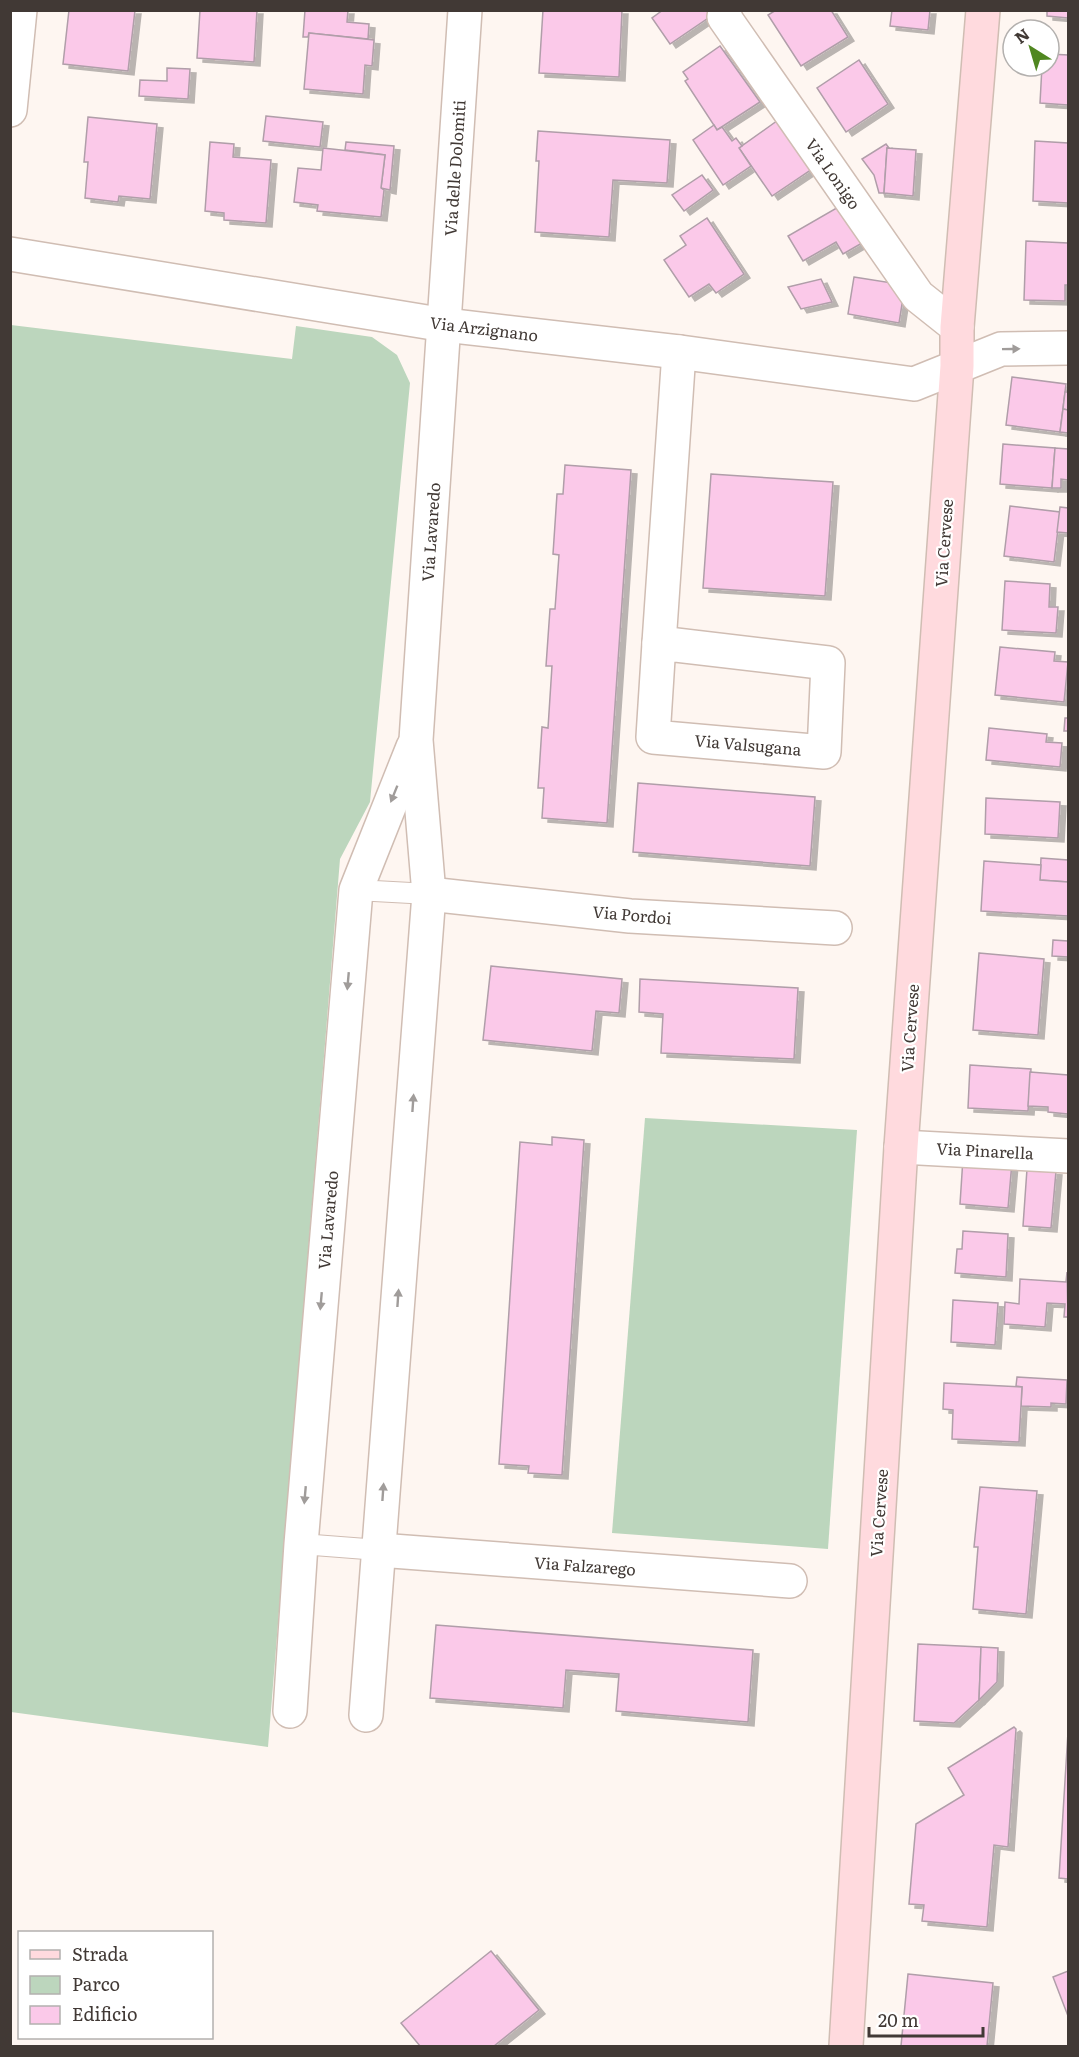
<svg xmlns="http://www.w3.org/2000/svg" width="1079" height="2057" font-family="Literata,serif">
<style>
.green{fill:#bcd6bd}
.building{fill:#fbc9e9;stroke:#b09ea9;stroke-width:1.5;filter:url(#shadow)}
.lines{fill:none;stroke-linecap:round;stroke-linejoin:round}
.lane-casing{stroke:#d0bdb3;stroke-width:22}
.street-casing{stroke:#d0bdb3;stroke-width:36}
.secondary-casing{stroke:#d0bdb3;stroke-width:36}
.lane{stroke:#fff;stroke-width:20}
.street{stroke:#fff;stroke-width:33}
.secondary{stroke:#ffdade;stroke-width:33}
.oneway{fill:#a09c9a}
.labels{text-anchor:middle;stroke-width:4.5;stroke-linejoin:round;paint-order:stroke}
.street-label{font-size:16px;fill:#413935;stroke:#fff}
</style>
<defs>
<filter id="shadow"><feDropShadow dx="6" dy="4" stdDeviation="0" flood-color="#0004"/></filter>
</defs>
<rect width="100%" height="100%" fill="#fef6f1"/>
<g class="green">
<path d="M 11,325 L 292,359 L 296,326 L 372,337 L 397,355 L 410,383 L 370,802 L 340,859 L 268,1747 L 11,1712 Z"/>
<path d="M 645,1118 L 857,1130 L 828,1549 L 612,1533 Z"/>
</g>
<g class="building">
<path d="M 69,10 L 135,10 L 128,71 L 63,64 Z"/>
<path d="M 200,10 L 257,10 L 254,62 L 197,58 Z"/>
<path d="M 305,10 L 348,10 L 347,22 L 369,24 L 368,39 L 309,33 L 308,37 L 303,37 Z"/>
<path d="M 543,10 L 622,10 L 619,77 L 539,73 Z"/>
<path d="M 663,10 L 716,10 L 717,12 L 670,44 L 652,18 Z"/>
<path d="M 776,10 L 831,10 L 848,37 L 801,66 L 768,15 Z"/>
<path d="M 892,10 L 930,10 L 928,30 L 890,26 Z"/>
<path d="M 1047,10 L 1068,10 L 1068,18 L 1047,16 Z"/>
<path d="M 309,33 L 374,40 L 372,66 L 365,65 L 363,94 L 304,89 Z"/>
<path d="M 720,46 L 760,102 L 717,130 L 685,81 L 688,79 L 683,72 Z"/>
<path d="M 1049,54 L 1068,55 L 1068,105 L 1040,103 L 1042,66 L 1049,66 Z"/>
<path d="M 859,60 L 888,104 L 846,132 L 817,88 Z"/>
<path d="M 167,68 L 190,69 L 188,99 L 139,96 L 140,80 L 167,81 Z"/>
<path d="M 266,116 L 323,122 L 320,147 L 263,141 Z"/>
<path d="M 88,117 L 157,124 L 150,199 L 119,196 L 118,202 L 85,198 L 88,162 L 84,162 Z"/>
<path d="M 781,118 L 815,167 L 772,196 L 739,148 Z"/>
<path d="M 714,125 L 717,130 L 722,127 L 732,141 L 736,138 L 742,146 L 739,148 L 751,166 L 723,185 L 693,140 Z"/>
<path d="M 538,131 L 670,140 L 667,183 L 613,180 L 609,237 L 535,232 L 539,161 L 536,161 Z"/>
<path d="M 1035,141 L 1068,143 L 1068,203 L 1033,201 Z"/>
<path d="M 210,142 L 234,144 L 233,157 L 271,160 L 266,223 L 224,220 L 224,213 L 205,211 Z"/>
<path d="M 346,142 L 394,146 L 390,190 L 381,188 L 385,155 L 345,150 Z"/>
<path d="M 886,144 L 889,148 L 887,148 L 884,193 L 879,193 L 874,175 L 862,159 Z"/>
<path d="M 323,148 L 385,155 L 381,188 L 384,190 L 381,217 L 317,211 L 318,205 L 294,202 L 298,168 L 321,170 Z"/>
<path d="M 887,148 L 916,150 L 913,196 L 884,193 Z"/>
<path d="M 702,175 L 713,190 L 684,211 L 672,195 Z"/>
<path d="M 847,202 L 869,239 L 843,254 L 836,242 L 803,261 L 788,236 Z"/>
<path d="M 707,218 L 744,274 L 716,293 L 709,284 L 689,297 L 664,260 L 686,245 L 680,236 Z"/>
<path d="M 1026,241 L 1068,243 L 1068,285 L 1065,285 L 1065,301 L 1024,300 Z"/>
<path d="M 854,277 L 905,285 L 899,323 L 848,314 Z"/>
<path d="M 821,279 L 832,302 L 801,309 L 788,287 Z"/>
<path d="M 1012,377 L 1066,384 L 1060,432 L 1006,425 Z"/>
<path d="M 1065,392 L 1068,392 L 1068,410 L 1063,409 Z"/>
<path d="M 1063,409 L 1068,410 L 1068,433 L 1060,432 Z"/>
<path d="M 1003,444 L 1055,448 L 1052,488 L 1000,484 Z"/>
<path d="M 1055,448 L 1068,449 L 1068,480 L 1061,479 L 1061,488 L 1052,488 Z"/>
<path d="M 565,465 L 631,470 L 607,823 L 542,818 L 544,788 L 538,788 L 542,727 L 548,728 L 552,666 L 546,666 L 550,609 L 555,609 L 559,555 L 553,554 L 557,494 L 563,494 Z"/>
<path d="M 711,474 L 833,482 L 825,596 L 703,588 Z"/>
<path d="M 1010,506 L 1060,512 L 1054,562 L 1004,556 Z"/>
<path d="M 1060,507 L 1068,508 L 1068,533 L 1057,532 Z"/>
<path d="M 1005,581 L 1050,584 L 1049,607 L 1058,607 L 1056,633 L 1002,630 Z"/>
<path d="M 1000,647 L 1055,652 L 1054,661 L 1068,662 L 1064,702 L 995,695 Z"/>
<path d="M 1065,718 L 1068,718 L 1068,731 L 1064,731 Z"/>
<path d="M 989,728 L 1047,734 L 1046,742 L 1062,743 L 1060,767 L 986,760 Z"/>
<path d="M 638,783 L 815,797 L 810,866 L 633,852 Z"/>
<path d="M 986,798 L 1060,802 L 1058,838 L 985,834 Z"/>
<path d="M 1041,858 L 1068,860 L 1068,882 L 1040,880 Z"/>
<path d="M 984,861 L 1041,865 L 1040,880 L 1068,882 L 1068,916 L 981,911 Z"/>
<path d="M 1053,940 L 1068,941 L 1068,957 L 1052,956 Z"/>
<path d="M 979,953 L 1044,959 L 1038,1035 L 973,1030 Z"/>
<path d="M 491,966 L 622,979 L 619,1013 L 596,1011 L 592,1051 L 483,1040 Z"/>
<path d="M 640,979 L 798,988 L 794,1059 L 661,1053 L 663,1014 L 639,1012 Z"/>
<path d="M 970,1065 L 1031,1069 L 1028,1111 L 968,1108 Z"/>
<path d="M 1030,1072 L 1068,1075 L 1068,1114 L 1048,1112 L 1048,1107 L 1028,1106 Z"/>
<path d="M 552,1137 L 584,1140 L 562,1475 L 528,1473 L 529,1466 L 499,1464 L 520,1142 L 552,1145 Z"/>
<path d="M 963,1158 L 1012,1162 L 1008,1208 L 960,1204 Z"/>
<path d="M 1027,1169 L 1056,1171 L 1051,1228 L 1023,1226 Z"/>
<path d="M 963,1231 L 1008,1234 L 1006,1277 L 955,1273 L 957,1249 L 962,1249 Z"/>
<path d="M 1067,1272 L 1068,1317 L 1064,1317 L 1065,1304 L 1047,1303 L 1045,1327 L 1004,1324 L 1005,1302 L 1019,1304 L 1020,1279 L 1066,1282 Z"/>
<path d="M 953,1300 L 998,1303 L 995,1345 L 951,1342 Z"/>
<path d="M 1017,1377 L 1067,1380 L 1066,1404 L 1051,1403 L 1051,1407 L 1021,1406 L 1022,1387 L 1016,1386 Z"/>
<path d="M 944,1383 L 1022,1387 L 1019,1442 L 952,1439 L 953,1410 L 943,1409 Z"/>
<path d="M 980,1487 L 1037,1491 L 1026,1614 L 973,1609 L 978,1547 L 974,1547 Z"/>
<path d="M 436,1625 L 753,1650 L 748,1722 L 616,1711 L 619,1674 L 566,1670 L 563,1708 L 430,1698 Z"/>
<path d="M 918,1644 L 981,1647 L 979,1700 L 954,1723 L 914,1721 Z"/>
<path d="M 981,1647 L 998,1648 L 997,1682 L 979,1700 Z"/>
<path d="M 1014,1727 L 1016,1729 L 1008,1847 L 994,1845 L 987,1927 L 922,1921 L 924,1905 L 909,1904 L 916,1824 L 964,1795 L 948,1768 Z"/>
<path d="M 1068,1732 L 1068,1879 L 1059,1878 Z"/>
<path d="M 491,1951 L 539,2010 L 494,2046 L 420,2046 L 401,2023 Z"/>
<path d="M 1068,1971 L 1068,2016 L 1053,1977 Z"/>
<path d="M 908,1974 L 993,1983 L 987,2046 L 901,2046 Z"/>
</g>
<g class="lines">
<g class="lane-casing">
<g id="lane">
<path d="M 356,890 L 429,894"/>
<path d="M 301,1544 L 379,1550"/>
</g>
</g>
<g class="street-casing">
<g id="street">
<path d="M 725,10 L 724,17 L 918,296 L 957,327"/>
<path d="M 10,110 L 20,10"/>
<path d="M 10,254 L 445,325 L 679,352 L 914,384 L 1001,349 L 1068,348"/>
<path d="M 659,643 L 828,663 L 824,752 L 653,737 Z"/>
<path d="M 659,643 L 679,352"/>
<path d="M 429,894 L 630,916 L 835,928"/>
<path d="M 901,1147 L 1068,1156"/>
<path d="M 379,1550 L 790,1581"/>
<path d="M 290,1711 L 301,1544 L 356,890 L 413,747"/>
<path d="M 366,1715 L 429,894 L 416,740 L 465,10"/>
</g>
</g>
<g class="secondary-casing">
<path id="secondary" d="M 846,2046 L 901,1147 L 957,366 L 957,327 L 983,10"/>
</g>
<use href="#lane" class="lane"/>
<use href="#street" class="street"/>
<use href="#secondary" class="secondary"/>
</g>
<defs><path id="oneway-solid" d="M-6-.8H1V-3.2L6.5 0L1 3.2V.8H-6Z" transform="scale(1.5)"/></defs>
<g class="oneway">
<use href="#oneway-solid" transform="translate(1011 349) rotate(-1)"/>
<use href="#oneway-solid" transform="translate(394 794) rotate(112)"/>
<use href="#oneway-solid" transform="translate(348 981) rotate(95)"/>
<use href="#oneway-solid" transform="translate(413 1103) rotate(-86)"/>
<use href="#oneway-solid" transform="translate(398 1298) rotate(-86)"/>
<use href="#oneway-solid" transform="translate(321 1301) rotate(95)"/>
<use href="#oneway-solid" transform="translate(383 1492) rotate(-86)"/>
<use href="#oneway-solid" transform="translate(305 1495) rotate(95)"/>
</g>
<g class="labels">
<g class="street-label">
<text transform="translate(455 168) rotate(-86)" y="6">Via delle Dolomiti</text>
<text transform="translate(833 174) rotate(55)" y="6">Via Lonigo</text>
<text transform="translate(484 329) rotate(7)" y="6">Via Arzignano</text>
<text transform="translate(431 532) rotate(-86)" y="6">Via Lavaredo</text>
<text transform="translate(944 543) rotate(-86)" y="6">Via Cervese</text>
<text transform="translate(748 745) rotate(5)" y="6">Via Valsugana</text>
<text transform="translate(632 915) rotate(5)" y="6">Via Pordoi</text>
<text transform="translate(910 1028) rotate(-86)" y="6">Via Cervese</text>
<text transform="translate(985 1151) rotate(3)" y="6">Via Pinarella</text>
<text transform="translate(328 1220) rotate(-85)" y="6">Via Lavaredo</text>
<text transform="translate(879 1513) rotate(-86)" y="6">Via Cervese</text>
<text transform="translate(585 1566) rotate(4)" y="6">Via Falzarego</text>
</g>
</g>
<rect width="1079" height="2057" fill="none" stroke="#413935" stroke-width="24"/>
<rect x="18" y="1931" width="195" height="108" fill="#ffffff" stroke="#b3b0ae" stroke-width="1.5"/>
<rect x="30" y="1950" width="30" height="9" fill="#ffdade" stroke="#b3b0ae" stroke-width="1.5"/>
<text x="72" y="1961" font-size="18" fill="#413935">Strada</text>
<rect x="30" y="1976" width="30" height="18" fill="#bcd6bd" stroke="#b3b0ae" stroke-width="1.5"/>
<text x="72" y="1991" font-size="18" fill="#413935">Parco</text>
<rect x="30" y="2006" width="30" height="18" fill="#fbc9e9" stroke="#b3b0ae" stroke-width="1.5"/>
<text x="72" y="2021" font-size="18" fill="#413935">Edificio</text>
<g transform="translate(1031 48) rotate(323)"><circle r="28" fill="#ffffff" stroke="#b3b0ae" stroke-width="1.5"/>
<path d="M0-4.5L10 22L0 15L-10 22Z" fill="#508720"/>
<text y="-9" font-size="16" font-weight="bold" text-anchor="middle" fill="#413935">N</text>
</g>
<path d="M869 2027v9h114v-9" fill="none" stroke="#413935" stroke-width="3"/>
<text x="878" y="2027" font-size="18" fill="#413935" stroke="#ffffff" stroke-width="4.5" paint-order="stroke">20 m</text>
</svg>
